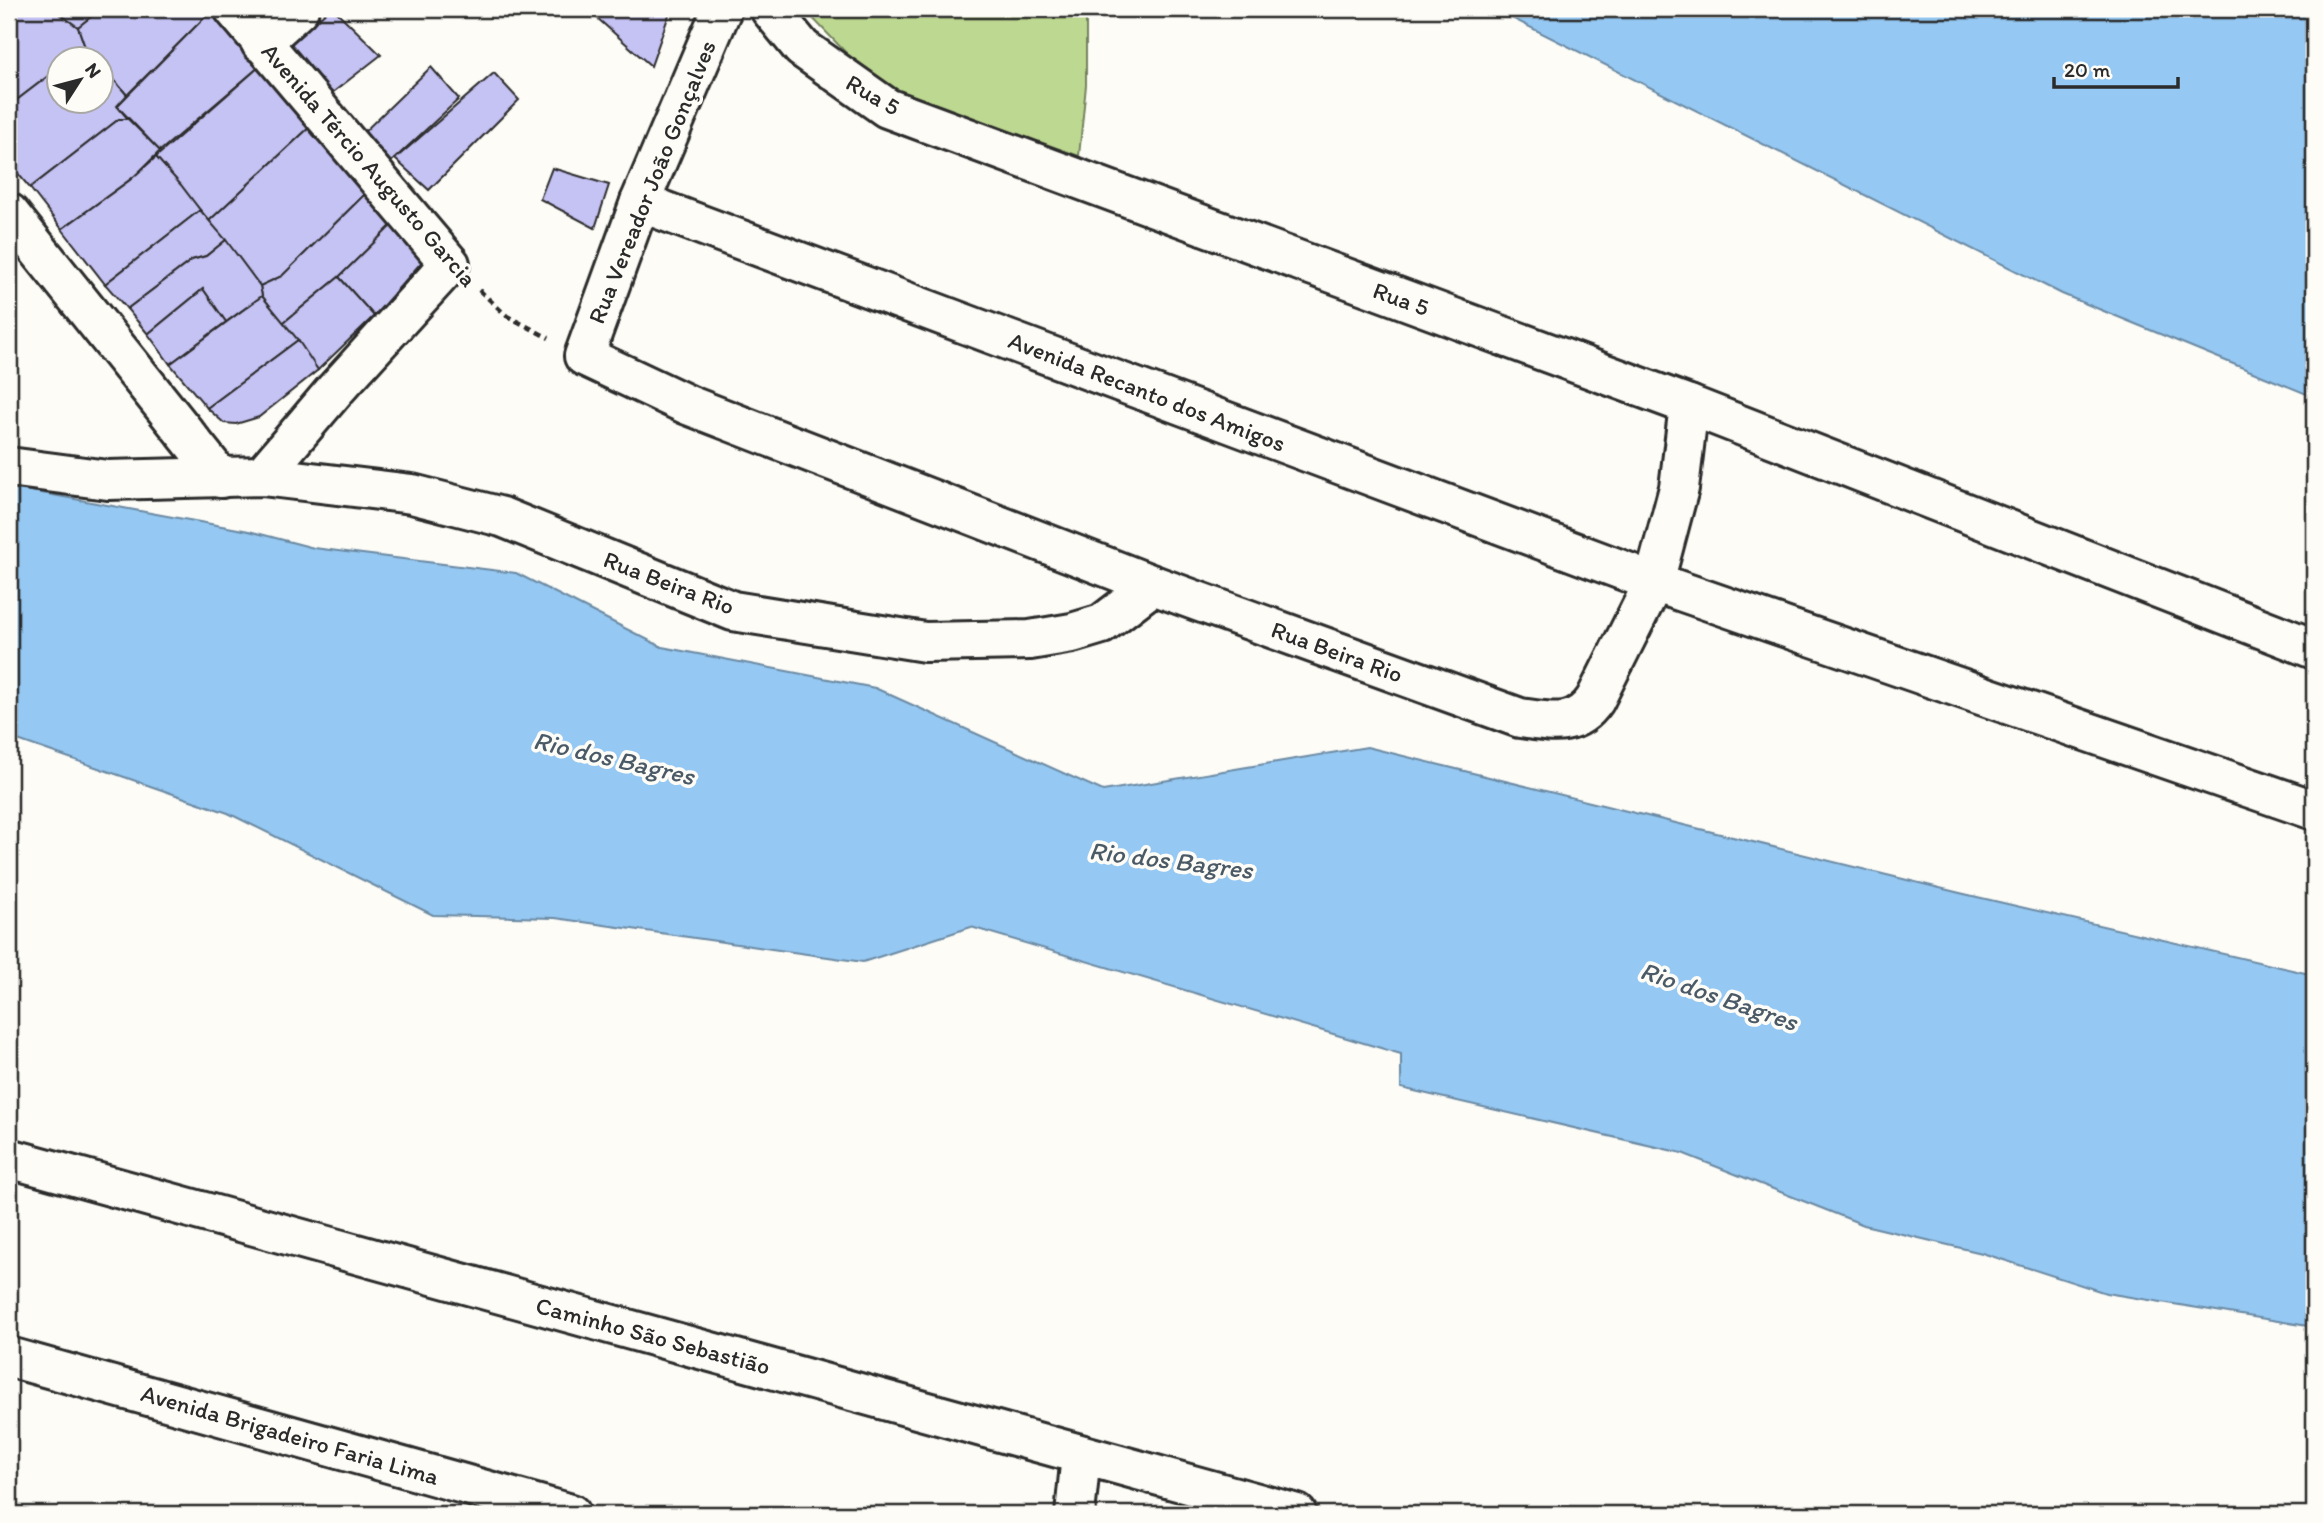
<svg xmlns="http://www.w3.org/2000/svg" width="2323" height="1523" font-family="Itim,sans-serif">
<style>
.green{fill:#bdd991;stroke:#74825e;stroke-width:2}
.water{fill:#95c8f2;stroke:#6b89a2;stroke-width:2}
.building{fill:#c5c2f4;stroke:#2b2b2b;stroke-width:2}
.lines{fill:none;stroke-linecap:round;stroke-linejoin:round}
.street-casing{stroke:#2b2b2b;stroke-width:44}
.path{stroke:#2b2b2b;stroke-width:4.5;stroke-dasharray:7 5;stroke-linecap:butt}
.street{stroke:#fdfcf7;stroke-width:38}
.labels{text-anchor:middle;stroke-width:7;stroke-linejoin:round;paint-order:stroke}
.street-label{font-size:24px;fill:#2b2b2b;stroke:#fdfcf7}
.water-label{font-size:26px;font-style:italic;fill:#4b5a67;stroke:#fdfcf7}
</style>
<rect width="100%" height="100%" fill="#fdfcf7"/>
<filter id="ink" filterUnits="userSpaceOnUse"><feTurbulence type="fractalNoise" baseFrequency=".0143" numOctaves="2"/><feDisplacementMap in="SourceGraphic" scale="14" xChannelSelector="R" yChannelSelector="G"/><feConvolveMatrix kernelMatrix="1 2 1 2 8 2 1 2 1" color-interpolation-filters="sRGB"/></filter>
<g filter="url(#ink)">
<path class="green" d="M 804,9 L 1086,9 L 1086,85 L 1079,156 L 875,83 Z"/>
<g class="water">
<path d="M 1494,9 L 2314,9 L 2314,397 L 2062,294 Z"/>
<path d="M 9,487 L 249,531 L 314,548 L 516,573 L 662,647 L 875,688 L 1103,791 L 1367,747 L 1960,893 L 2314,975 L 2314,1327 L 2106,1293 L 1982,1253 L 1864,1225 L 1682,1153 L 1401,1088 L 1401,1054 L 971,927 L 863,962 L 555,918 L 433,915 L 228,813 L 9,737 Z"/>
</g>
<g class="building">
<path d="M 9,9 L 24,9 L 9,20 Z"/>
<path d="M 24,9 L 53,9 L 78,27 L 85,47 L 69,60 L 60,60 L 60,67 L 9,106 L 9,20 Z"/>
<path d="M 53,9 L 101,9 L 78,27 Z"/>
<path d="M 101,9 L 215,9 L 217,11 L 207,15 L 127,95 L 102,66 L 102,60 L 96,60 L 85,47 L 78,27 Z"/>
<path d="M 329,9 L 334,9 L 381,55 L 327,97 L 292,60 L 292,42 Z"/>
<path d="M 587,9 L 671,9 L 651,66 Z"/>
<path d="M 217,11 L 259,67 L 160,151 L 117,106 L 207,15 Z"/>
<path d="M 85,47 L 96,60 L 69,60 Z"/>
<path d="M 102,66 L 127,95 L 117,106 L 128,119 L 119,119 L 30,188 L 9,163 L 9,106 L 60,67 L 60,102 L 102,102 Z"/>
<path d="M 259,67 L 312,125 L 209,221 L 156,157 Z"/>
<path d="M 431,67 L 459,99 L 391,162 L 364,132 Z"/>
<path d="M 494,73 L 519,100 L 429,190 L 395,159 Z"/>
<path d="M 119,119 L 128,119 L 160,151 L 135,176 L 62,229 L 30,188 Z"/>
<path d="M 312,125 L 366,193 L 282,276 L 260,286 L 209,221 Z"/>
<path d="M 156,157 L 181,185 L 200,210 L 105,284 L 62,229 L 130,180 Z"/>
<path d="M 552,168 L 609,185 L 595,228 L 540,199 Z"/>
<path d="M 366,193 L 391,226 L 339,277 L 283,323 L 262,296 L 260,286 L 282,276 Z"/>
<path d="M 200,210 L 226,240 L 206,256 L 192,260 L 127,309 L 105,284 Z"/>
<path d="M 396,221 L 427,256 L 374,316 L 339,277 Z"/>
<path d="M 226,240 L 260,286 L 262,296 L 226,322 L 203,289 L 148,334 L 127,309 L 192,260 L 206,256 Z"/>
<path d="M 339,277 L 374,316 L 318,370 L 283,323 Z"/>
<path d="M 203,289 L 226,322 L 170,364 L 148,334 Z"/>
<path d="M 262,296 L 298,340 L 207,408 L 170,364 Z"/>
<path d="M 298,340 L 318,370 L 259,417 L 236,424 L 224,423 L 207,408 Z"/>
<path d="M 1171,1506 L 1201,1514 L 1169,1514 Z"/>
</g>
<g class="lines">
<g class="street-casing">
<g id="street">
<path d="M 234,9 L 450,264 L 335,390 L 262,476"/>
<path d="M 722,9 L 640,202 L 584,356 L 688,405 L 1153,585 L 1520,718 C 1551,722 1575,729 1595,700 L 1654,582 L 1679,488 L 1689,405 L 887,108 L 802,48 L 770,9"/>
<path d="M 261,43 L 299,9"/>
<path d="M 640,202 L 1654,582 L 2314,810"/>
<path d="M 9,213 L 221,478"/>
<path d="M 1689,405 L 2314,649"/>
<path d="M 9,467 L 108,480 L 262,476 L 412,494 L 502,517 L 733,611 L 925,642 L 1030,640 L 1072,633 L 1102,624 L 1153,585"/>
<path d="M 9,1158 L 1297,1514"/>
<path d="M 9,1357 L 571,1514"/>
<path d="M 1075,1514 L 1081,1455"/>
</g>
</g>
<path class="path" d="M 479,290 L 507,316 L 549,338"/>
<use href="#street" class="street"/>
</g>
</g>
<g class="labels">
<g class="street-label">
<text transform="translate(873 95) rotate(30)" y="8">Rua 5</text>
<text transform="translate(369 165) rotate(49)" y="8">Avenida Tércio Augusto Garcia</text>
<text transform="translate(652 182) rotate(-68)" y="8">Rua Vereador João Gonçalves</text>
<text transform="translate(1401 299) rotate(20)" y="8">Rua 5</text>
<text transform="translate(1147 392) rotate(21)" y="8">Avenida Recanto dos Amigos</text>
<text transform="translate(669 583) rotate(21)" y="8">Rua Beira Rio</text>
<text transform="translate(1337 652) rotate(20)" y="8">Rua Beira Rio</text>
<text transform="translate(653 1336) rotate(15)" y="8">Caminho São Sebastião</text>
<text transform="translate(290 1435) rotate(16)" y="8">Avenida Brigadeiro Faria Lima</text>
</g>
<g class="water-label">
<text transform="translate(614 758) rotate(13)" y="9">Rio dos Bagres</text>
<text transform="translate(1171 860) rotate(7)" y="9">Rio dos Bagres</text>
<text transform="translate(1719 996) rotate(19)" y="9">Rio dos Bagres</text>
</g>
</g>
<rect width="2323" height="1523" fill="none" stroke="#fdfcf7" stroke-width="35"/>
<rect x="18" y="18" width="2288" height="1488" fill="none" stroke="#2b2b2b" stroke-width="2.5" filter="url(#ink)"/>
<g transform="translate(80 80) rotate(54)"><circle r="33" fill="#fdfcf7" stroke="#a9a8a5" stroke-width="2"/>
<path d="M0-5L12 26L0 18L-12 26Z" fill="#2b2b2b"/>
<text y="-10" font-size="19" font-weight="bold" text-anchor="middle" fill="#2b2b2b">N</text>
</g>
<path d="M2054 77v10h124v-10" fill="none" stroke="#2b2b2b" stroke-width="3.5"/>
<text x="2064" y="77" font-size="21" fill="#2b2b2b" stroke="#fdfcf7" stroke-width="5" paint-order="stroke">20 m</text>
</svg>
